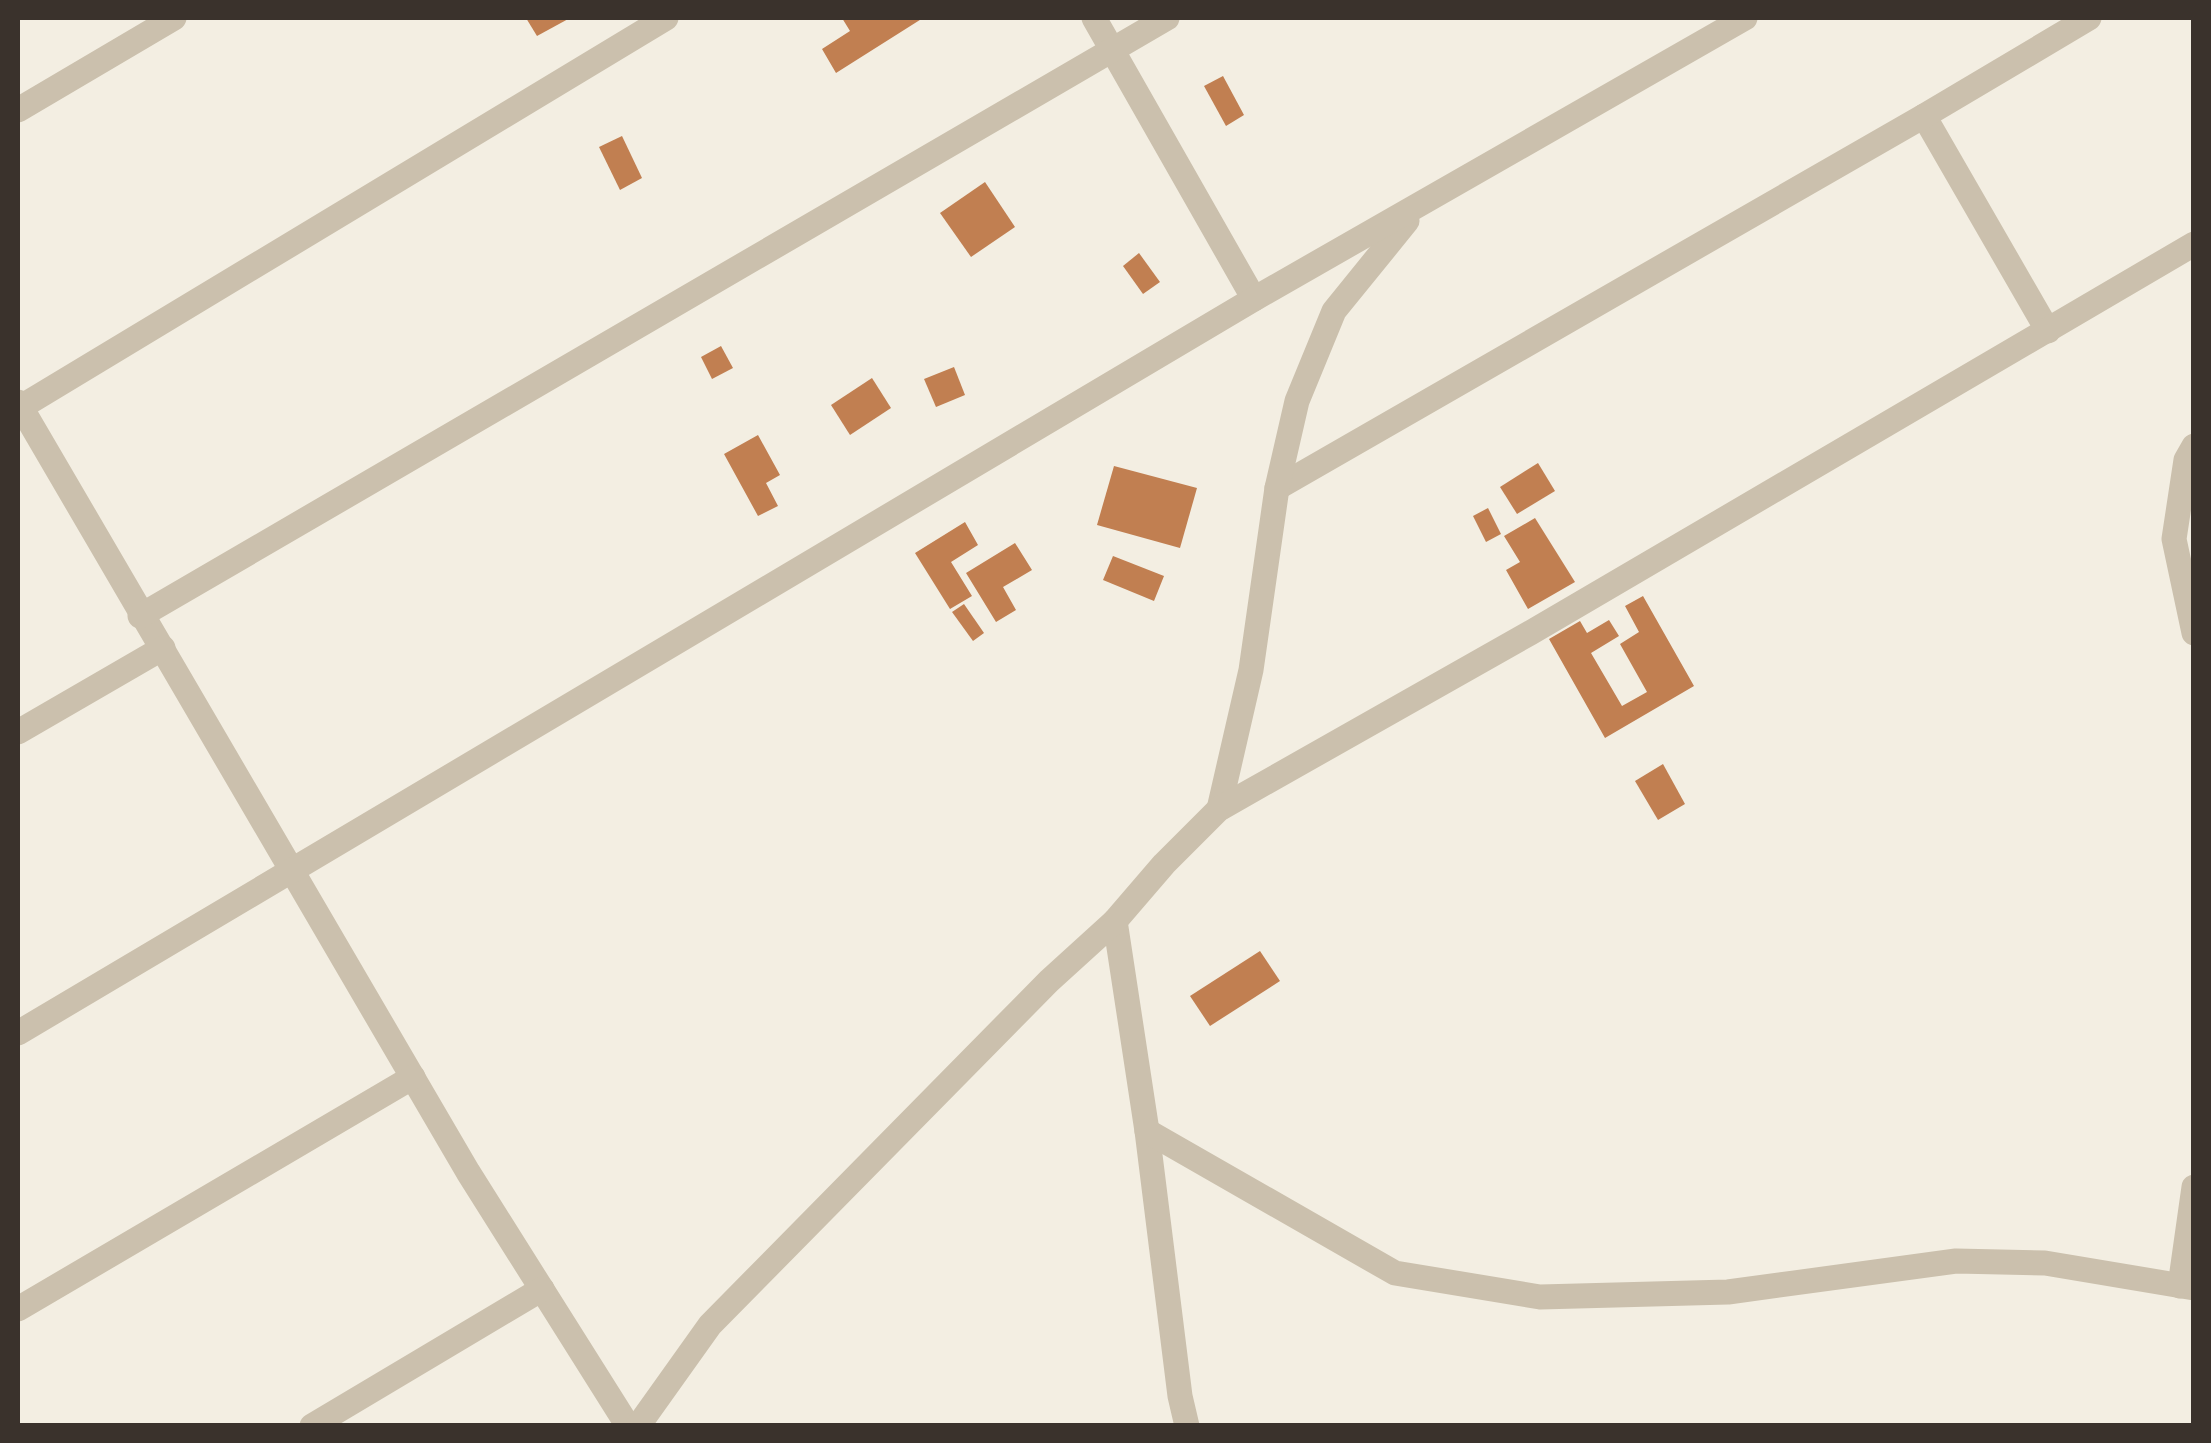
<svg xmlns="http://www.w3.org/2000/svg" width="2211" height="1443" font-family="Rubik,sans-serif">
<style>
.building{fill:#c17f51}
.lines{fill:none;stroke-linecap:round;stroke-linejoin:round}
.minor{stroke:#cbc0ad;stroke-width:25}
</style>
<rect width="100%" height="100%" fill="#f3eee2"/>
<g class="building">
<path d="M 526,18 L 570,18 L 537,36 Z"/>
<path d="M 842,18 L 923,18 L 836,73 L 822,49 L 850,31 Z"/>
<path d="M 1223,76 L 1244,115 L 1226,126 L 1204,86 Z"/>
<path d="M 622,136 L 642,178 L 620,190 L 599,147 Z"/>
<path d="M 985,182 L 1015,227 L 971,257 L 940,213 Z"/>
<path d="M 1139,253 L 1160,282 L 1143,294 L 1123,266 Z"/>
<path d="M 721,346 L 733,368 L 712,379 L 701,357 Z"/>
<path d="M 954,367 L 965,395 L 936,407 L 924,379 Z"/>
<path d="M 872,378 L 891,408 L 850,435 L 831,405 Z"/>
<path d="M 758,435 L 780,475 L 766,483 L 778,506 L 758,516 L 724,454 Z"/>
<path d="M 1538,463 L 1555,491 L 1517,514 L 1500,487 Z"/>
<path d="M 1114,466 L 1197,488 L 1180,548 L 1097,525 Z"/>
<path d="M 1488,508 L 1501,534 L 1486,542 L 1473,516 Z"/>
<path d="M 1535,518 L 1575,582 L 1528,609 L 1506,570 L 1520,562 L 1504,536 Z"/>
<path d="M 965,522 L 978,545 L 951,562 L 972,596 L 950,609 L 915,553 Z"/>
<path d="M 1015,543 L 1032,570 L 1003,587 L 1016,610 L 996,622 L 966,573 Z"/>
<path d="M 1113,556 L 1164,576 L 1154,601 L 1103,580 Z"/>
<path d="M 1643,596 L 1694,686 L 1605,738 L 1549,639 L 1580,621 L 1587,633 L 1609,620 L 1619,636 L 1591,653 L 1622,706 L 1647,692 L 1620,644 L 1639,632 L 1625,606 Z"/>
<path d="M 964,604 L 984,633 L 973,641 L 952,612 Z"/>
<path d="M 1663,764 L 1685,804 L 1658,820 L 1635,781 Z"/>
<path d="M 1260,951 L 1280,981 L 1210,1026 L 1190,996 Z"/>
</g>
<g class="lines">
<g class="minor">
<path d="M 1094,18 L 1254,299"/>
<path d="M 18,110 L 174,18"/>
<path d="M 1924,116 L 2048,331"/>
<path d="M 18,402 L 468,1172 L 628,1426"/>
<path d="M 21,407 L 666,18"/>
<path d="M 2194,446 L 2186,460 L 2174,539 L 2194,633"/>
<path d="M 1277,488 L 1924,116 L 2089,18"/>
<path d="M 140,616 L 1167,18"/>
<path d="M 18,732 L 163,648"/>
<path d="M 1219,809 L 1251,670 L 1277,488 L 1297,401 L 1334,311 L 1407,221"/>
<path d="M 1115,921 L 1147,1131 L 1180,1396 L 1187,1426"/>
<path d="M 18,1033 L 1254,299 L 1745,18"/>
<path d="M 1147,1131 L 1395,1273 L 1540,1297 L 1728,1292 L 1956,1261 L 2045,1263 L 2194,1288"/>
<path d="M 2180,1286 L 2194,1187"/>
<path d="M 18,1309 L 413,1077"/>
<path d="M 312,1426 L 542,1289"/>
<path d="M 638,1426 L 710,1325 L 1049,981 L 1115,921 L 1164,864 L 1219,809 L 1530,633 L 2194,244"/>
</g>
</g>
<rect width="2211" height="1443" fill="none" stroke="#3a322c" stroke-width="40"/>
</svg>
